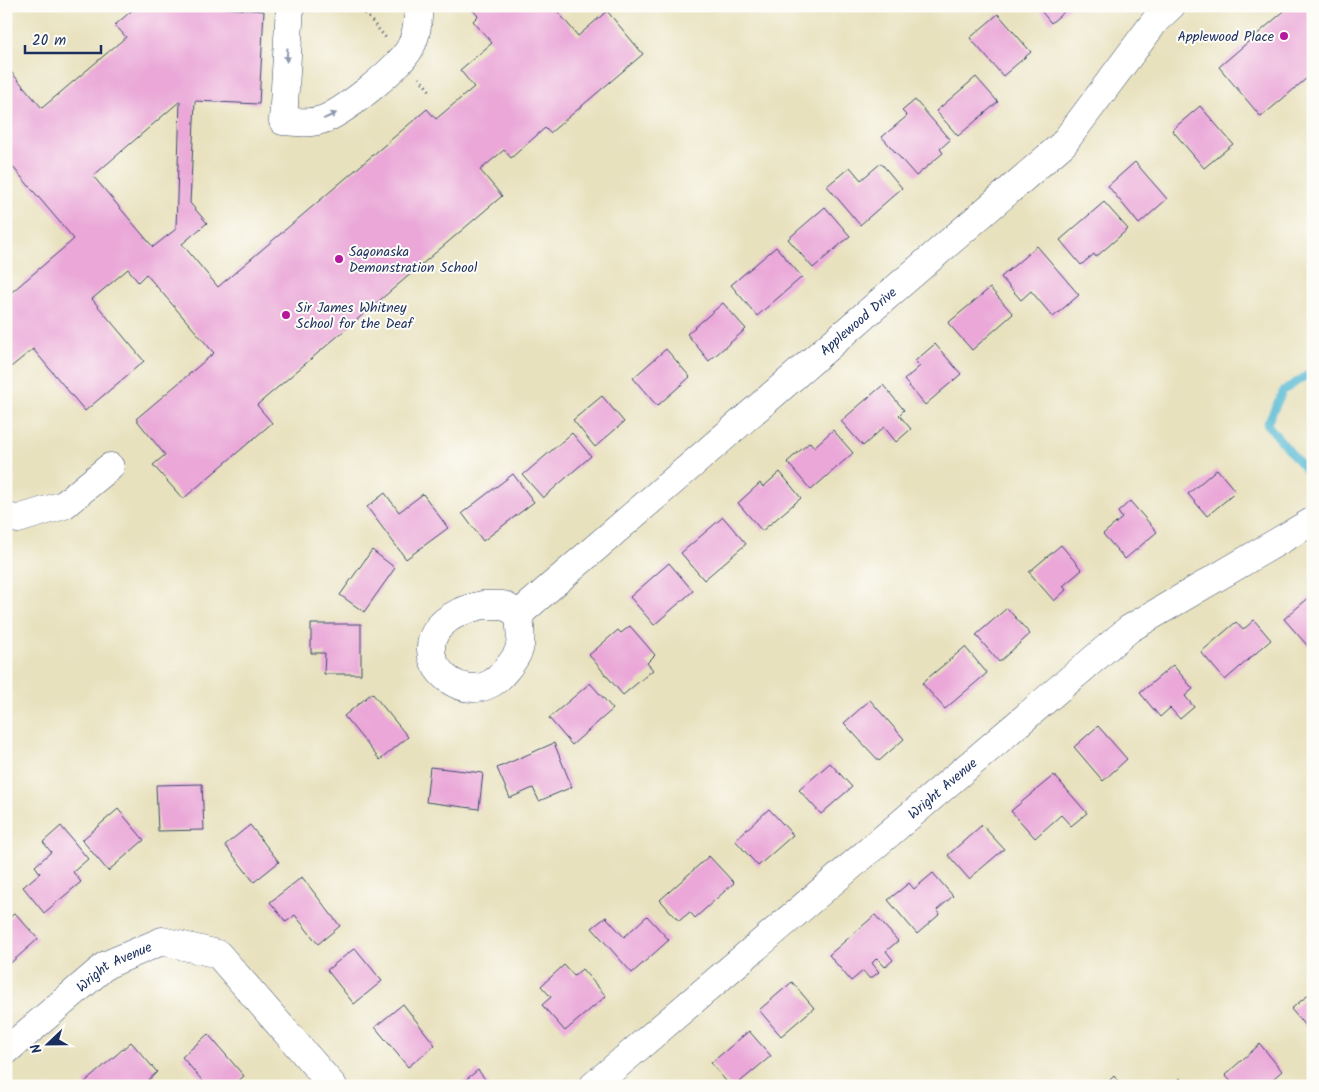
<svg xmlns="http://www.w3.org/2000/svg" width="1319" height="1092" font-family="Kalam,sans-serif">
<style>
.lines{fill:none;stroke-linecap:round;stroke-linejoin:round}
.stream{stroke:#54b9d3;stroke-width:8}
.building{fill:#eaa7d8;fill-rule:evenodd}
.minor-casing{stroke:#3a4a6c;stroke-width:29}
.path{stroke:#3a4a6c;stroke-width:3;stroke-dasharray:1 4;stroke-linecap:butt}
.minor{stroke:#fff;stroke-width:28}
.oneway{fill:#8d97ae}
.poi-dot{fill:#b5179e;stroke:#fdfcf7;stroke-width:2}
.labels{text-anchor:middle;stroke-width:4;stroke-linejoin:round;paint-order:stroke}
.poi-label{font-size:14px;fill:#1b2f5e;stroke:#fdfcf7;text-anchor:start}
.street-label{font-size:14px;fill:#1b2f5e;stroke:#fdfcf7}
</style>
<rect width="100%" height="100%" fill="#fdfcf7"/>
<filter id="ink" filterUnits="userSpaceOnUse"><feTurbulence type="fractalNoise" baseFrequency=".02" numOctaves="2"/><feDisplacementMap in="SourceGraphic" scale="10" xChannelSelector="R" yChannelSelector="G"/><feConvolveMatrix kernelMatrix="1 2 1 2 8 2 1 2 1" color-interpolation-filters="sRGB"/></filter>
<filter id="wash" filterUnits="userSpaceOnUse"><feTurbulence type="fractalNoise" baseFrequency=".0096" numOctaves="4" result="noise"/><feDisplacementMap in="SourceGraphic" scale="20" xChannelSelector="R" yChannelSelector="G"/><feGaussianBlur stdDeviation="1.12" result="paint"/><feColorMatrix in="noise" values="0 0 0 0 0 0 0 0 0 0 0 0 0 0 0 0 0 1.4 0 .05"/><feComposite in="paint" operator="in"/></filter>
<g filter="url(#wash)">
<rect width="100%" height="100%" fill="#e8e1be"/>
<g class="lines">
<path class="stream" d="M 1313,371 L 1283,391 L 1267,424 L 1313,479"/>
</g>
<g id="blocks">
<g class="building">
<path d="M 137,6 L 198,6 L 264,11 L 259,104 L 195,101 L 190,203 L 207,223 L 182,244 L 218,287 L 427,109 L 436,119 L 474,87 L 460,70 L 492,43 L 473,21 L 478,16 L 469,6 L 534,6 L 536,8 L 538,6 L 553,6 L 578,36 L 607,11 L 643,54 L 550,133 L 545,128 L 511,158 L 504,150 L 480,170 L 502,196 L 257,405 L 272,423 L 183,499 L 153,465 L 165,455 L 136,419 L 214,353 L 146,274 L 138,282 L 128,269 L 92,299 L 144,361 L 85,411 L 33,349 L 6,371 L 6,297 L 74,239 L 6,159 L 6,66 L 42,108 L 126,37 L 115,25 ZM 180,101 L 176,229 L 153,247 L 93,176 Z"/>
<path d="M 1037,6 L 1071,6 L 1051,23 Z"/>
<path d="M 1290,6 L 1313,6 L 1313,73 L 1261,117 L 1219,67 Z"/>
<path d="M 998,14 L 1031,52 L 1003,76 L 970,38 Z"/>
<path d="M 976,77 L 998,102 L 958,136 L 936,111 Z"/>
<path d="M 915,100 L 950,140 L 940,149 L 943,153 L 916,176 L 882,137 L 907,116 L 902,111 Z"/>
<path d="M 1200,106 L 1233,144 L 1204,168 L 1172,130 Z"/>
<path d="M 1135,162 L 1167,199 L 1139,224 L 1108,186 Z"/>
<path d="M 881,163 L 902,188 L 860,225 L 827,186 L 850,167 L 861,180 Z"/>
<path d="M 1104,202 L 1128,229 L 1096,257 L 1094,254 L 1081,265 L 1060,240 Z"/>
<path d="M 825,207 L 850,236 L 813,268 L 788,239 Z"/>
<path d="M 1037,246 L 1079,295 L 1053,317 L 1031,291 L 1021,300 L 1001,277 Z"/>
<path d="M 776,247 L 802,277 L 757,316 L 731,285 Z"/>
<path d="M 990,288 L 1013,314 L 972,350 L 948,323 Z"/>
<path d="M 723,303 L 746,329 L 709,361 L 687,334 Z"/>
<path d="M 935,344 L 961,374 L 925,405 L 904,380 L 920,366 L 915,361 Z"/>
<path d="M 666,349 L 690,377 L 657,406 L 633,378 Z"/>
<path d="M 883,385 L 904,410 L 899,415 L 911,429 L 896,442 L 884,427 L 863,446 L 841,421 Z"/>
<path d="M 602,396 L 624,422 L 595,447 L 573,420 Z"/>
<path d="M 833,430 L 853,453 L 811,490 L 787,462 L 810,442 L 814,447 Z"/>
<path d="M 572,433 L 591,456 L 543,498 L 523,475 Z"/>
<path d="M 1217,469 L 1236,492 L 1207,516 L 1188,494 Z"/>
<path d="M 780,472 L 801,498 L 762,531 L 738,503 L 760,483 L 763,487 Z"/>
<path d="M 513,474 L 534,502 L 483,541 L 462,513 Z"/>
<path d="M 385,493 L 399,512 L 423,494 L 448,528 L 406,559 L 367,507 Z"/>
<path d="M 1130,501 L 1157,532 L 1125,559 L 1103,534 L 1122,518 L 1118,512 Z"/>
<path d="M 723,517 L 746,544 L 704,580 L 681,553 Z"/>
<path d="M 1061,545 L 1082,570 L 1063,586 L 1066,590 L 1054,601 L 1029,572 Z"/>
<path d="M 372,550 L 395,568 L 364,612 L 340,595 Z"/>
<path d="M 669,563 L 693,591 L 654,625 L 630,597 Z"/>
<path d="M 1313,594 L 1313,652 L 1284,619 Z"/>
<path d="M 1007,608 L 1030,634 L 999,662 L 976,635 Z"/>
<path d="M 1254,620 L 1271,640 L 1225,680 L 1201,652 L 1236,622 L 1243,630 Z"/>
<path d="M 311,624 L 361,624 L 361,674 L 324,674 L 325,653 L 311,653 Z"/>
<path d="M 630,626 L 655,655 L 647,663 L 653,670 L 623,695 L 589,655 L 618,630 L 621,633 Z"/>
<path d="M 965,647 L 987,673 L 945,709 L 922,683 Z"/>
<path d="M 1173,665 L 1193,689 L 1185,696 L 1194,707 L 1180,719 L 1170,708 L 1160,717 L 1140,693 Z"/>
<path d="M 590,683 L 613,709 L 572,745 L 549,718 Z"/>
<path d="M 372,693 L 408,737 L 380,760 L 344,716 Z"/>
<path d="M 870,700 L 904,739 L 879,761 L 844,723 Z"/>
<path d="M 1098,726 L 1127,759 L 1103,781 L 1074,747 Z"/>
<path d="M 554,743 L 572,787 L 539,801 L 533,788 L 510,798 L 497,768 Z"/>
<path d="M 830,763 L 852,787 L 821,814 L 799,790 Z"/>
<path d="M 430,767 L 483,773 L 479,809 L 426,802 Z"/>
<path d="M 1054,775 L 1087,813 L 1071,826 L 1061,815 L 1035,838 L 1011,811 Z"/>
<path d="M 202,784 L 204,830 L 158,831 L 156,785 Z"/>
<path d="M 118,809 L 144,840 L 108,871 L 82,840 Z"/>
<path d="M 769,809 L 793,835 L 758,866 L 735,840 Z"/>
<path d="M 250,825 L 279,862 L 254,882 L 225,845 Z"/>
<path d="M 982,825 L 1004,849 L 969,879 L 948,855 Z"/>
<path d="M 61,826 L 88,859 L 73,872 L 81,882 L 44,913 L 23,887 L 40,873 L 35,866 L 51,852 L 43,842 Z"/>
<path d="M 709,856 L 734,883 L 695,918 L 690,912 L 679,921 L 660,900 Z"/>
<path d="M 933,873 L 953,896 L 937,910 L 940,914 L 917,934 L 888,900 L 909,883 L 914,889 Z"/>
<path d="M 302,877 L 340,926 L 318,944 L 295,915 L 286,922 L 270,902 Z"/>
<path d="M 15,913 L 38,939 L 6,967 L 6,921 Z"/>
<path d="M 875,915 L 898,941 L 886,951 L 893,960 L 885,967 L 877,958 L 872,963 L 879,972 L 870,979 L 863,971 L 851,981 L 829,955 Z"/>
<path d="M 647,916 L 669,940 L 632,973 L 592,928 L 606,917 L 624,937 Z"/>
<path d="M 355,948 L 382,981 L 354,1004 L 327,970 Z"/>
<path d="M 564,965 L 574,976 L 582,969 L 606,996 L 565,1031 L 542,1005 L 551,997 L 541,986 Z"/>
<path d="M 792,982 L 814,1008 L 781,1036 L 759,1010 Z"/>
<path d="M 1313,991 L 1313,1032 L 1311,1033 L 1291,1009 Z"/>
<path d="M 403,1004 L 435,1045 L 408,1067 L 375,1027 Z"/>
<path d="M 749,1031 L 771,1056 L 735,1086 L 730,1086 L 711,1063 Z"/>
<path d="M 208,1034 L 244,1076 L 233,1086 L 207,1086 L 182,1057 Z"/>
<path d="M 131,1042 L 157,1072 L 142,1086 L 86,1086 L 84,1083 Z"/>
<path d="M 1260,1044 L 1282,1071 L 1265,1086 L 1235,1086 L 1225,1075 Z"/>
<path d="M 478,1070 L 490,1086 L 458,1086 Z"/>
<path d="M 1114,1076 L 1122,1086 L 1104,1086 Z"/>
<path d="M 1180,1078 L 1187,1086 L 1171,1086 Z"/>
</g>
</g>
</g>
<g filter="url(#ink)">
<use href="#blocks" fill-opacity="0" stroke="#3a4a6c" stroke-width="1"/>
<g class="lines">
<g class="minor-casing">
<g id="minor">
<path d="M 290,6 L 283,121 C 295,122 309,124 321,120 C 341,115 401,66 410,48 C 417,35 418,20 419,6"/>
<path d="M 6,517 L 18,519 L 64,505 L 110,467"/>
<path d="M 483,605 L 503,605 L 519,614 C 519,623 522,635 520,645 C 519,654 511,664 505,671 C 462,727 375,629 483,605 Z"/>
<path id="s1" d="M 519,614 L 1063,144 L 1156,20 L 1171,6"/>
<path id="s2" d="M 6,1051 L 106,965 L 162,941 L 218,954 L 333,1086"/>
<path id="s3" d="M 593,1086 L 1129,629 L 1313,521"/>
</g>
</g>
<g class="path">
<path d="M 359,6 L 386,38"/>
<path d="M 419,78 L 431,92"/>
</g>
<use href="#minor" class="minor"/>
</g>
<defs><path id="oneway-solid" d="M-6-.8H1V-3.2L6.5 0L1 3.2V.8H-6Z" transform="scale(1.25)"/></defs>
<g class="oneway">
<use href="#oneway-solid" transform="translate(287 55) rotate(94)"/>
<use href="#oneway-solid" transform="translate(330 116) rotate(-25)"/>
</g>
</g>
<g class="poi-dot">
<circle cx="1284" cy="36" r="5"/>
<circle cx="339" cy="259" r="5"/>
<circle cx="286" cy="315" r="5"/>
</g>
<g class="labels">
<g class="poi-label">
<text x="1274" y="41" text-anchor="end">Applewood Place</text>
<text x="349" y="256">Sagonaska<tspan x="349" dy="16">Demonstration School</tspan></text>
<text x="296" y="312">Sir James Whitney<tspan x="296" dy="16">School for the Deaf</tspan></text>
</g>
<g class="street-label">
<text dy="5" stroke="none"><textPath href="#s1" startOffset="448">Applewood Drive</textPath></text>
<text dy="5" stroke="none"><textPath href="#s3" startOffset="459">Wright Avenue</textPath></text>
<text dy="5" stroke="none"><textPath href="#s2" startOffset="138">Wright Avenue</textPath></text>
</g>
</g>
<rect width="1319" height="1092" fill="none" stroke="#fdfcf7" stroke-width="25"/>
<g transform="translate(48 1044) rotate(248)" stroke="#fdfcf7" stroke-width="4" paint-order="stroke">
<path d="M0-4L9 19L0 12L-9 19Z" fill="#1b2f5e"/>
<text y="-8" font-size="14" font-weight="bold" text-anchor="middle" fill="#1b2f5e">N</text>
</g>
<path d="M25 45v8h76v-8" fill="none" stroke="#1b2f5e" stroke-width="2.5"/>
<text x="32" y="45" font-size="15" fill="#1b2f5e" stroke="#fdfcf7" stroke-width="4" paint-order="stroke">20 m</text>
</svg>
